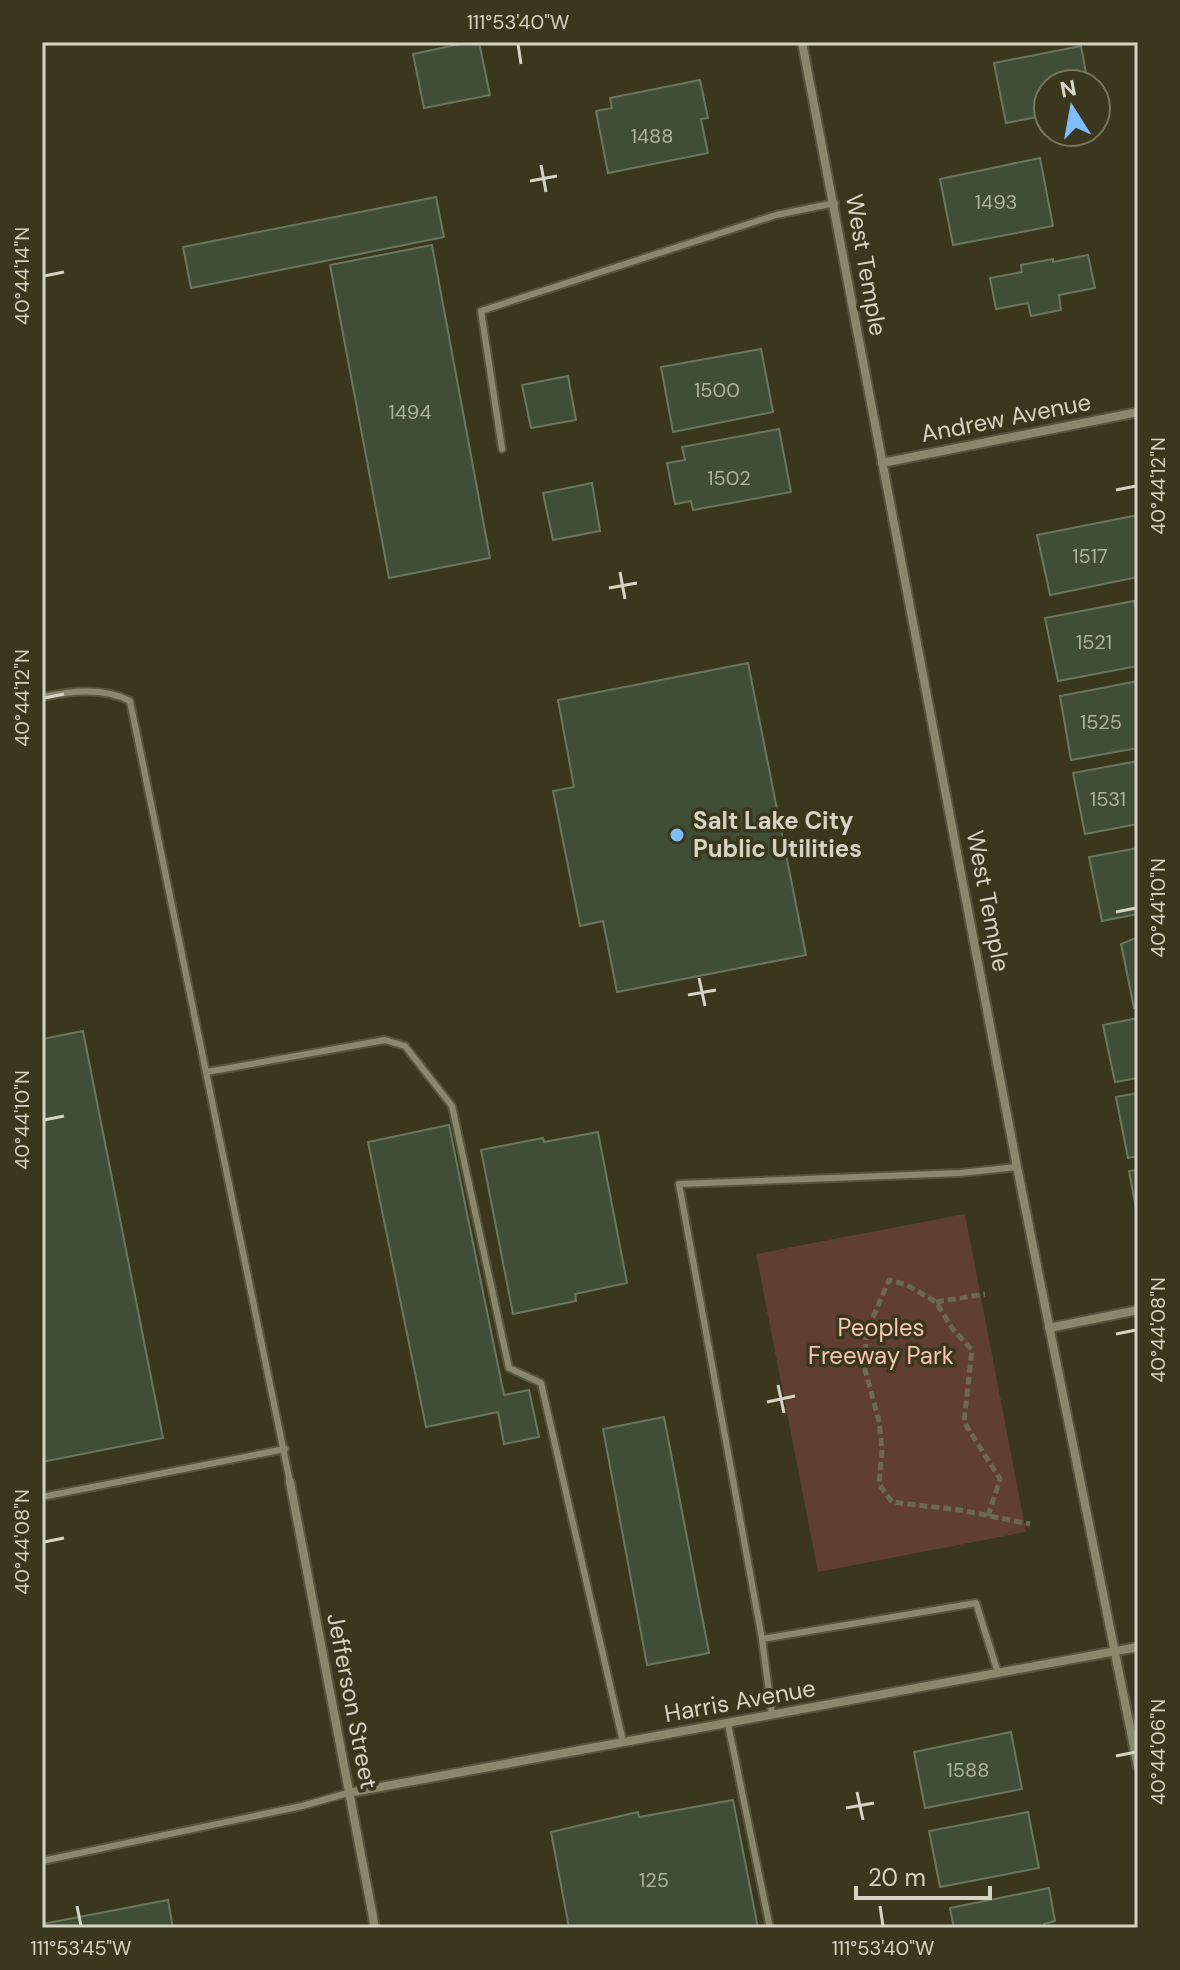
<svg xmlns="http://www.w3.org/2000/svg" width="1180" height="1970" font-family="'DM Sans',sans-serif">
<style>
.green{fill:#603f30}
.building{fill:#414e37;stroke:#69775e;stroke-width:2}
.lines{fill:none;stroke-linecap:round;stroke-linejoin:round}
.service-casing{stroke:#57553e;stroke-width:10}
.minor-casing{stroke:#57553e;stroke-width:12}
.path{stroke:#6b6952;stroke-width:5;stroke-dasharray:8 4;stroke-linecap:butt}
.service{stroke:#8a886b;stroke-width:6}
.minor{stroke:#8a886b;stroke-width:8}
.ticks{fill:none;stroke:#d5d4c4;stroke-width:3}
.poi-dot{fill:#7fbdfa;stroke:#3a371d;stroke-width:3}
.labels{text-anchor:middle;stroke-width:7;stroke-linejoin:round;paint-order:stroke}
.number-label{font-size:20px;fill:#b0b2a1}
.street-label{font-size:24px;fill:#d5d4c4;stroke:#3a371d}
.poi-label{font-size:24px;font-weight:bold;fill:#d5d4c4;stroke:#3a371d;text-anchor:start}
.park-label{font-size:24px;fill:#f8c6b0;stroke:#3a371d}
.neatline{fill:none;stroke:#d5d4c4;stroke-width:3}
.ticks-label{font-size:20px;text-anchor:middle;fill:#d5d4c4}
</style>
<rect width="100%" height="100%" fill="#3a371d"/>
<path class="green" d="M 965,1214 L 1026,1532 L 818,1572 L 756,1254 Z"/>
<g class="building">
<path d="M 470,42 L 479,42 L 490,95 L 424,108 L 413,54 Z"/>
<path d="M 1081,46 L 1088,84 L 1048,84 L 1048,115 L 1006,123 L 994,63 Z"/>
<path d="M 700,80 L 708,118 L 701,119 L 708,153 L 608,173 L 596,111 L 612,108 L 610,98 Z"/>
<path d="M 1040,158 L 1053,226 L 953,245 L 940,179 Z"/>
<path d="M 436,197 L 444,237 L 191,288 L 183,247 Z"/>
<path d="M 432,245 L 490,558 L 389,578 L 330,265 Z"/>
<path d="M 1088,255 L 1095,288 L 1059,295 L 1061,310 L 1031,316 L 1028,303 L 996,309 L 990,278 L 1022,272 L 1021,265 L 1053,259 L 1053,262 Z"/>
<path d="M 761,349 L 773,412 L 673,432 L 661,367 Z"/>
<path d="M 568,376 L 576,420 L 531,428 L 522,385 Z"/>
<path d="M 779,429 L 791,492 L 693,510 L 691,501 L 675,504 L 667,463 L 685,460 L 682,447 Z"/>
<path d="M 592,483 L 600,531 L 553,540 L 543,493 Z"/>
<path d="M 1138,515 L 1138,577 L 1050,595 L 1037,535 Z"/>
<path d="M 1134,601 L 1135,606 L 1138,605 L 1138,666 L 1058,681 L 1045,618 Z"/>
<path d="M 748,663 L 806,955 L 617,992 L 603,921 L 580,926 L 553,791 L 574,787 L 558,700 Z"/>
<path d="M 1138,681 L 1138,748 L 1071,760 L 1060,696 Z"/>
<path d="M 1138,761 L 1138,824 L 1085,834 L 1073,773 Z"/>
<path d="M 1138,848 L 1138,914 L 1102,921 L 1089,857 Z"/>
<path d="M 1138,937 L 1138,1007 L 1134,1008 L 1121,944 Z"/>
<path d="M 1138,1018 L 1138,1078 L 1115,1082 L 1103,1025 Z"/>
<path d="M 83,1031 L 163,1438 L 42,1462 L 42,1039 Z"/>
<path d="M 1138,1093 L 1138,1156 L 1128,1158 L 1116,1097 Z"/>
<path d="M 449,1125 L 504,1395 L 529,1390 L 539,1437 L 504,1444 L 498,1412 L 426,1427 L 368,1142 Z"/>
<path d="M 598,1132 L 627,1283 L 575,1294 L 576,1301 L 513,1314 L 481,1150 L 543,1138 L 544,1142 Z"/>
<path d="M 1138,1170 L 1138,1219 L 1129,1171 Z"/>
<path d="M 664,1417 L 709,1653 L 647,1665 L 603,1429 Z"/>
<path d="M 1011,1732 L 1022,1789 L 925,1808 L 914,1752 Z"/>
<path d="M 733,1800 L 758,1928 L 569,1928 L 551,1832 L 638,1812 L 639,1817 Z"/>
<path d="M 1028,1812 L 1039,1868 L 940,1887 L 929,1831 Z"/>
<path d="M 1049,1888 L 1055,1921 L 1044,1924 L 1045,1928 L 954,1928 L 950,1908 Z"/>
<path d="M 168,1900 L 173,1928 L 42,1928 L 42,1924 Z"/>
</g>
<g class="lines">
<g class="service-casing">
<g id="service">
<path d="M 502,449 L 481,311 L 776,215 L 835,203"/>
<path d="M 42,697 C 71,691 103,687 130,701 L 290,1482"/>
<path d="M 207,1072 L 385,1040 L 405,1046 L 452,1106 L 509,1368 L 541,1383 L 623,1742"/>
<path d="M 42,1497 L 285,1449"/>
<path d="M 762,1639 L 679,1184 L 960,1173 L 1017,1167"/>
<path d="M 772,1715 L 762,1639 L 976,1603 L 998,1673"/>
<path d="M 728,1724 L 770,1928"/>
<path d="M 42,1861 L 302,1806 L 348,1793"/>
</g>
</g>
<g class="minor-casing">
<g id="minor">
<path d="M 802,42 L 1017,1167 L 1138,1767"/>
<path d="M 882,463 L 1138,412"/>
<path d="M 1049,1328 L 1138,1310"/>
<path d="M 290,1482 L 375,1928"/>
<path d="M 348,1793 L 1138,1647"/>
</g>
</g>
<g class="path">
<path d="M 936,1302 L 985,1294"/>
<path d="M 988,1516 L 1000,1479 L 964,1422 L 972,1350 L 952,1328 L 936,1302 L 907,1285 L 889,1280 L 866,1334 L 865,1370 L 879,1421 L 882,1450 L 879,1484 L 892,1502 L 960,1510 L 1030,1524"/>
</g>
<use href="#service" class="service"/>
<use href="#minor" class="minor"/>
</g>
<path class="ticks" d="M 518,44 L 521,64M 541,165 L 546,192M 530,181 L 557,176M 44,276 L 64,272M 1116,490 L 1136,486M 620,572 L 625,599M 609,588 L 637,583M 44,698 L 64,694M 1116,912 L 1136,908M 699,978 L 705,1006M 688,995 L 716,990M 44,1120 L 64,1116M 1116,1334 L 1136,1330M 778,1385 L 784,1413M 767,1402 L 795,1396M 44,1542 L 64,1538M 1116,1756 L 1136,1752M 857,1792 L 863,1820M 846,1808 L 874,1803M 77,1906 L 81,1926M 880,1906 L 883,1926"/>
<circle class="poi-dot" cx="677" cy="835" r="8"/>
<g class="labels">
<g class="number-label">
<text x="652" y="143">1488</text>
<text x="996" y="209">1493</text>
<text x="717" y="397">1500</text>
<text x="410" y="419">1494</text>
<text x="729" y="485">1502</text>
<text x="1090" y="563">1517</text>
<text x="1094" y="649">1521</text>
<text x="1101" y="729">1525</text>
<text x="1108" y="806">1531</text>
<text x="968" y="1777">1588</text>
<text x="654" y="1887">125</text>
</g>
<g class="street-label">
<text transform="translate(866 265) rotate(80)" y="8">West Temple</text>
<text transform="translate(1006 418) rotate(-11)" y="8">Andrew Avenue</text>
<text transform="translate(988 901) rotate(79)" y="8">West Temple</text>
<text transform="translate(352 1701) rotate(79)" y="8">Jefferson Street</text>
<text transform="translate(740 1701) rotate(-10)" y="8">Harris Avenue</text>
</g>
<g class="poi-label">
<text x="693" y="829">Salt Lake City<tspan x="693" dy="28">Public Utilities</tspan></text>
</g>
<g class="park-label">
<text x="881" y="1336">Peoples<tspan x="881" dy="28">Freeway Park</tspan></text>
</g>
</g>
<rect width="1180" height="1970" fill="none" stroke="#3a371d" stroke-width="88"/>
<g transform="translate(1072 108) rotate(349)"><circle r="38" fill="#3a371d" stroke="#787660" stroke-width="2"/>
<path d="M0-6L14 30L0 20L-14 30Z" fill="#7fbdfa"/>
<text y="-12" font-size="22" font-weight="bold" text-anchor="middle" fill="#d5d4c4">N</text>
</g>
<path d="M856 1886v12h134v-12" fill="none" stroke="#d5d4c4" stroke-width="4"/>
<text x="868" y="1886" font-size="24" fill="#d5d4c4" stroke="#3a371d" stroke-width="6" paint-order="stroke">20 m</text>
<rect x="44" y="44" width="1092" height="1882" class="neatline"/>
<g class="ticks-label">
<text x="518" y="29">111°53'40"W</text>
<text transform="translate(22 276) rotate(-90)" y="7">40°44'14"N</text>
<text transform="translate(1158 486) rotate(-90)" y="7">40°44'12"N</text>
<text transform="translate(22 698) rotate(-90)" y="7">40°44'12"N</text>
<text transform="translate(1158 908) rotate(-90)" y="7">40°44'10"N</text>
<text transform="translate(22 1120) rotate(-90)" y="7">40°44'10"N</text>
<text transform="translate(1158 1330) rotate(-90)" y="7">40°44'08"N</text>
<text transform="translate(22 1542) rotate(-90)" y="7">40°44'08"N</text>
<text transform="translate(1158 1752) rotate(-90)" y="7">40°44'06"N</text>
<text x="81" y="1955">111°53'45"W</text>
<text x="883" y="1955">111°53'40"W</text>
</g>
</svg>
